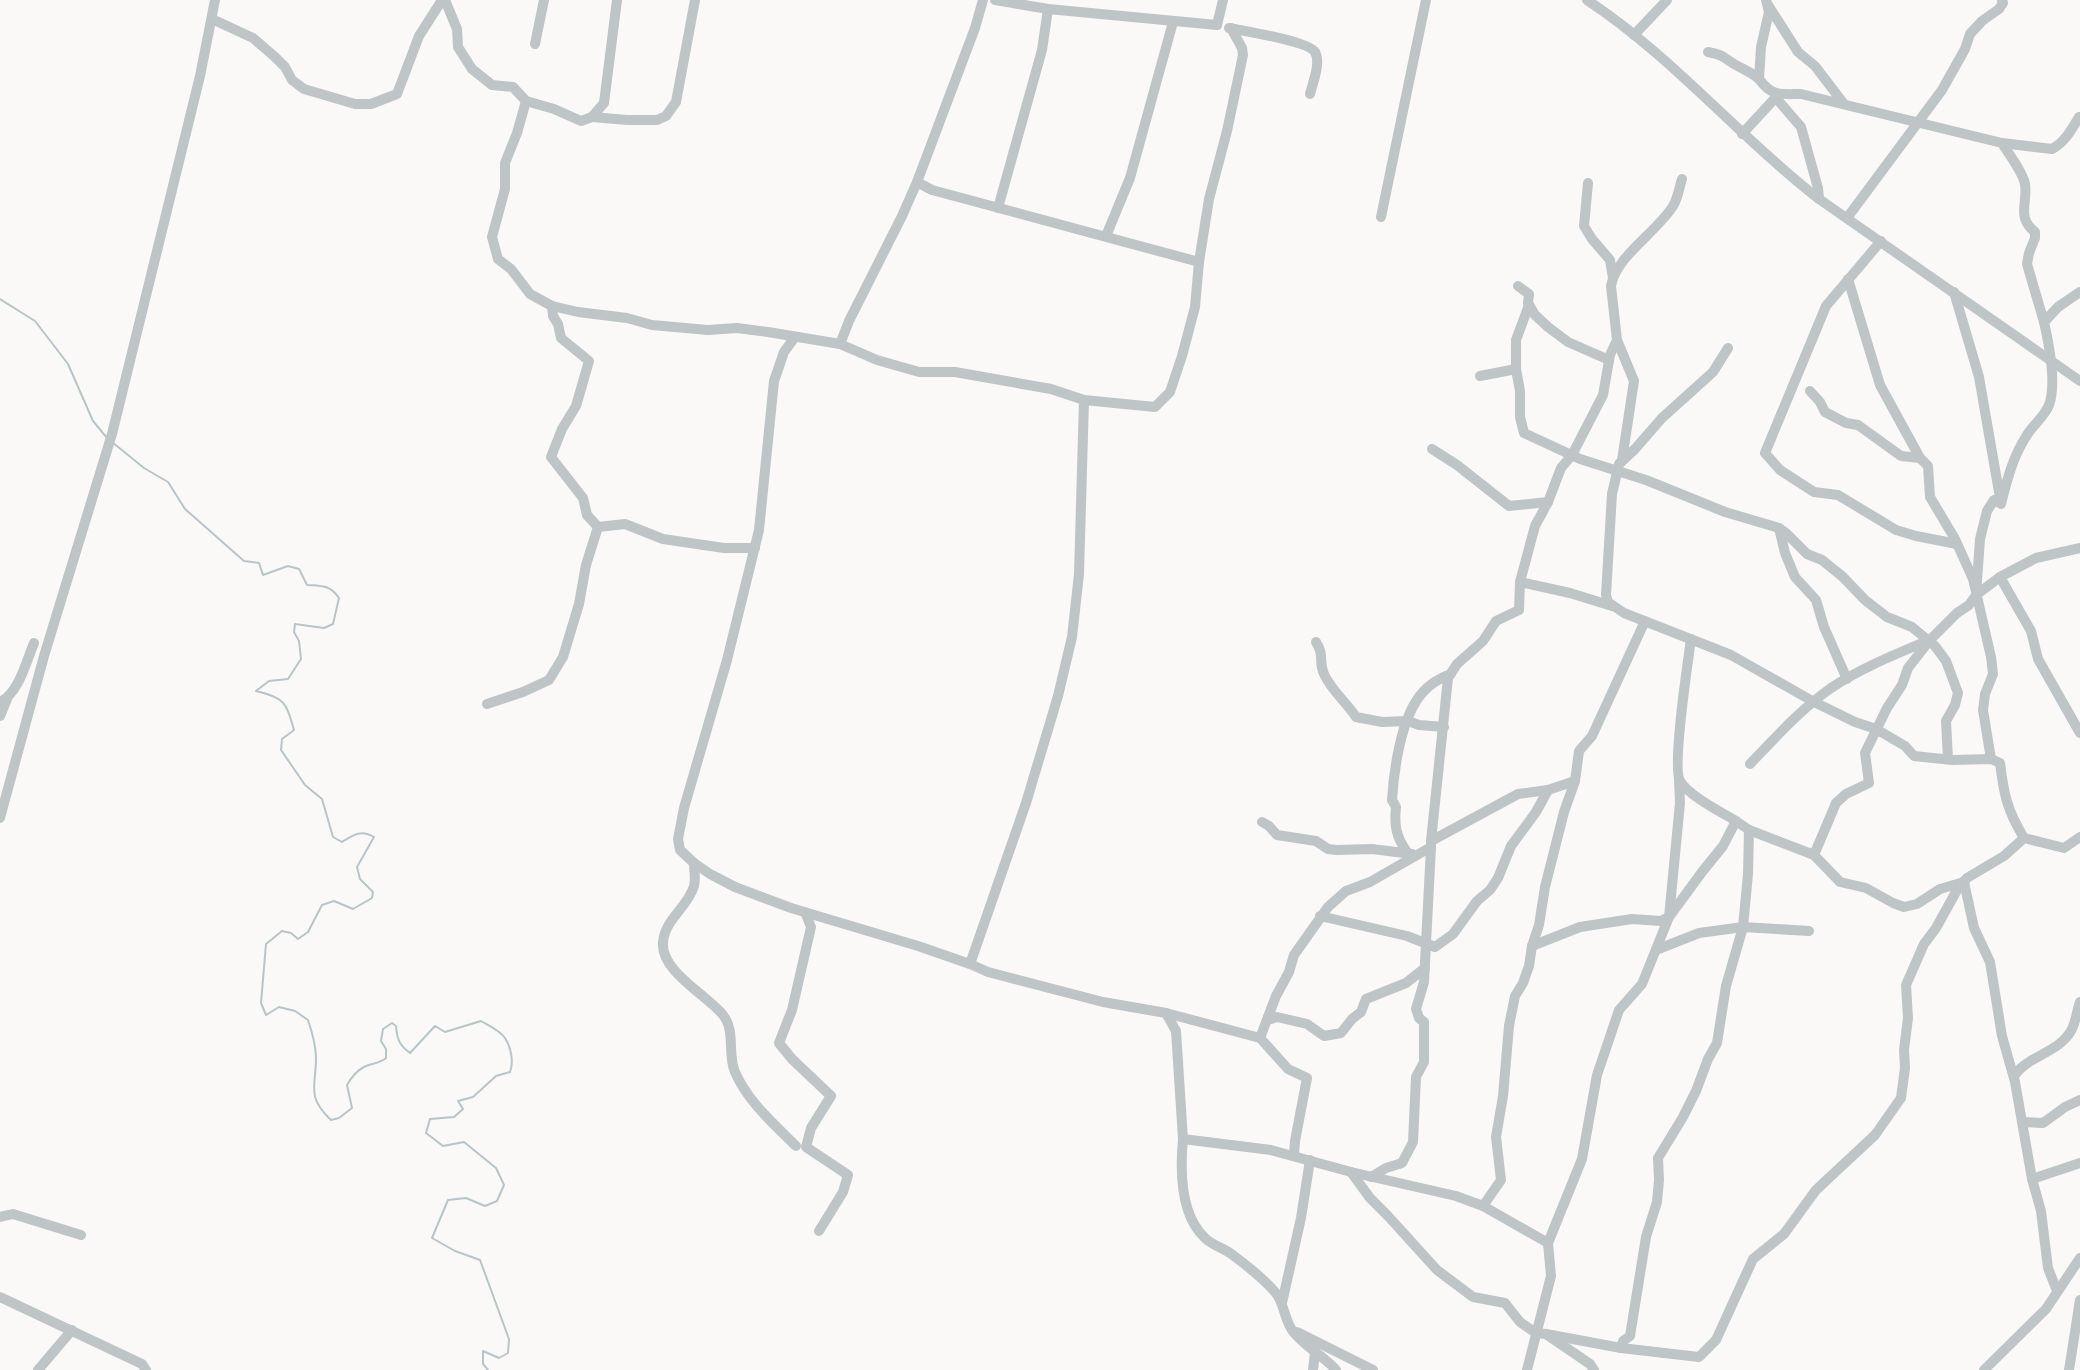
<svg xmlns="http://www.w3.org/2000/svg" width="2080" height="1370" font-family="Montserrat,sans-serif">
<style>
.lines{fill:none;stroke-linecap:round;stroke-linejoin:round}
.stream{stroke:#b8c5c8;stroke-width:2}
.minor{stroke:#bfc4c7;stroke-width:10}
</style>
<rect width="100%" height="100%" fill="#faf9f8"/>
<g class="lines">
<g class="stream">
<path d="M 0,299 L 35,321 L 68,364 L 93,421 L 107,438"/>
<path d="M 112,442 L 144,468 L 168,482 L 185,509 L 244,561 L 259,563 L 263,575 L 288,566 L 299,569 L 307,585 C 323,586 330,585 339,598 L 333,624 L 324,628 L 295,624 L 294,632 L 299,641 L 301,659 L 288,679 L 269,681 L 256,691 C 286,698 286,703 294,730 L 282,739 L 281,750 L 305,785 L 322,799 L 333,837 L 342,842 C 353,835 361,829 374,837 L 357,867 L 360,879 L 373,892 L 372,898 L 353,909 L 334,901 L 322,905 L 308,932 L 298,939 L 291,933 L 282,931 L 266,944 L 261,1003 L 266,1015 L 279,1007 L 295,1011 L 308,1020 C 312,1032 316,1045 316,1058 C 316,1087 306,1096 331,1120 L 339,1118 L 352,1108 L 347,1085 C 351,1078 356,1071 364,1067 C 372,1063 379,1064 386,1058 L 386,1049 L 381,1041 L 383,1029 L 392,1023 L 396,1026 C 397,1039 399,1045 410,1053 L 435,1026 L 445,1032 L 481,1021 C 488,1025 501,1031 505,1038 C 511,1047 514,1062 510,1072 L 496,1076 L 473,1097 L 458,1101 L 463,1109 L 454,1117 L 430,1119 L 426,1133 L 443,1146 L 464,1142 L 496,1168 L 504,1185 L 497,1201 L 485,1206 L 466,1198 L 448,1200 L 432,1238 L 455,1251 L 480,1260 L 509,1339 L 508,1353 L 499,1358 L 483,1351 L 483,1364 L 488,1370"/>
</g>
<g class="minor">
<path d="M 445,0 L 457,29 L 458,47 L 472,69 L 492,85 L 513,87 L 526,101 L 554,109 L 581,121 L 592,117 L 627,120 L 657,120 L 666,116 L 676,102 L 695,0"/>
<path d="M 995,0 L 1048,9 L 1217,25 L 1223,0"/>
<path d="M 1587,0 C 1672,56 1739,137 1819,199 L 2080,381"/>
<path d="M 1766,0 L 1769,12 L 1761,47 L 1759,79 C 1772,97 1781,94 1801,94 L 2002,143 L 2052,149 C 2065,142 2072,129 2079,117"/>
<path d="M 1768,5 L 1798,52 L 1815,66 L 1844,104"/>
<path d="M 212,19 L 253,38 L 275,57 L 285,67 L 292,80 L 304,89 L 355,104 L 371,104 L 397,94 L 419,36 L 442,0"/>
<path d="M 1229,28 C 1244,31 1308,41 1315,52 C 1321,63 1313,82 1310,94"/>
<path d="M 1634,35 L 1667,0"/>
<path d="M 535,44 L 544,0"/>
<path d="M 1708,52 C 1723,55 1723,57 1734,64 C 1743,69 1751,72 1759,79"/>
<path d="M 1776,98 L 1801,127 L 1818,188 L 1819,199"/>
<path d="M 592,117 L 604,103 L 617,0"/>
<path d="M 1742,134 L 1779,94"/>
<path d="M 2002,143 C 2009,155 2022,170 2025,184 C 2028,204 2016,217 2035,232 L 2035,238 L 2029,253 L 2027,264 L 2044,322"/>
<path d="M 1588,183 L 1584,226 L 1592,239 L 1610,260 L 1613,278"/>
<path d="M 998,208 L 1042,50 L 1048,9"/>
<path d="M 1381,217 L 1426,0"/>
<path d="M 1847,218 L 1942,90 L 1965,49 L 1970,34 L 1982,21 L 1999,9 L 2003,3 L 2002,0"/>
<path d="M 1106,236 L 1130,178 L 1173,22"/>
<path d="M 1881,241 L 1826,306 L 1765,453 L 1780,470 L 1814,492 L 1838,495 L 1896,530 L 1916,536 L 1957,544"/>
<path d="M 1199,262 L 1209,199 L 1227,131 L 1243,55 L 1242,48 L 1231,28"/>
<path d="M 1848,279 L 1880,385 L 1920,458 L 1928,466 L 1930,497 L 1955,539 L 1973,579 L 1991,657 L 1993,674 L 1985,694 L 1983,710 L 1991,759"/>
<path d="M 1518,286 L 1529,294 L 1528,303 L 1535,315 L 1548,327 L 1568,342 L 1609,360"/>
<path d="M 1954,292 L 1979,377 L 2000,498"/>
<path d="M 1529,305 L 1516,340 L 1516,369 L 1520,391 L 1520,417 L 1524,433 L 1580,459 L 1646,480 L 1725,512 L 1779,528 L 1785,553 L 1795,577 L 1816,600 L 1824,627 L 1847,679"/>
<path d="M 552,306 L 578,312 L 627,318 L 652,325 L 708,330 L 737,328 L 768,332 L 840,344 L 877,360 L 919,372 L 955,372 L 1051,389 L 1084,400 L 1155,407 L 1170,392 L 1182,356 L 1195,307 L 1199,262 L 932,190 L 917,182"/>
<path d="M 795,337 L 784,352 L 774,381 L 759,530 L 727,660 L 684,808 L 678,839 L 680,850 L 694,863 L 710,874 L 735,887 L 791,908 L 918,946 L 970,964 L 988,972 L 1103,1002 L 1166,1013 L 1176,1031 L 1183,1139 L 1271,1150 L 1351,1172 L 1456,1196 L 1483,1206 L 1548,1243"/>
<path d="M 840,344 L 849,321 L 902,216 L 917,182 L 975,28 L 983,0"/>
<path d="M 1728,348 L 1713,372 L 1662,418 L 1635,449 L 1619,464 L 1612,494 L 1606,595 L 1608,602 L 1624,613 L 1731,655 L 1814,702 L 1855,722 L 1876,729 L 1905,746 L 1914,756 L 1952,760 L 1991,759 L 2000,763 C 2004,795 2007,810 2024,838"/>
<path d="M 1480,376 L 1516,369"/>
<path d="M 1810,391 L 1820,402 L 1825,412 L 1846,423 L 1858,425 L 1901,456 L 1920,458"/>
<path d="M 1432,449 L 1457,465 L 1509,506 L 1548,502"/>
<path d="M 1622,460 L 1634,381 L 1617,340 L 1611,286 C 1616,256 1657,232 1673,206 C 1678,198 1679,188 1682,179"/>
<path d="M 598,527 L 625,524 L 663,539 L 724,548 L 755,548"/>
<path d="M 1779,528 L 1786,533 L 1807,554 L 1822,560 L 1843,577 L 1865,600 L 1887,617 L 1912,627 L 1935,646 L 1946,661 L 1958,693 L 1955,705 L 1946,721 L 1948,759"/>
<path d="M 2000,577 L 2031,631 L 2038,659 L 2080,733"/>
<path d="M 1520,582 L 1570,593 L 1612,606"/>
<path d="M 1976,595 L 2000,577 L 2036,558 L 2080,548"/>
<path d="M 1691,639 C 1688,661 1672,767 1680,781 C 1689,796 1721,812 1736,821"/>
<path d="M 1316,642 C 1325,656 1318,661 1324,674 C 1331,690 1347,703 1356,717 L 1382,722 L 1408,721 L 1419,725 L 1444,727"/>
<path d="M 0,702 C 19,693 26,662 34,643"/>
<path d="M 487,704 L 523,692 L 549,680 L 563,657 L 579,604 L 586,565 L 598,527 L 587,515 L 583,498 L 551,457 L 562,429 L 576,406 L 589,361 L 561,338 L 558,324 L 553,316 L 552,306 L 530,294 L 511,269 L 498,259 L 492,237 L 505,189 L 505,163 L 517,133 L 526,101"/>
<path d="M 0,716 L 7,699"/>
<path d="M 1750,764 C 1775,738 1801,709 1831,688 C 1861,668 1894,655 1927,641"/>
<path d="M 0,818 L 44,656 L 112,434 L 200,76 L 215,0"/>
<path d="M 1262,822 L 1269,826 L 1277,835 L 1316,841 L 1328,849 L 1337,850 L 1372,849 L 1412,854"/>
<path d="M 1431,841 L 1448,678 L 1457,664 L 1483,641 L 1496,621 L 1519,610 L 1520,582 L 1535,526 L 1548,502 L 1561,468 L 1572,455 L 1603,395 L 1610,355 L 1617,340"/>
<path d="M 1407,852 C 1396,837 1394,825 1396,807 L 1392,800 C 1394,769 1401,716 1423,692 C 1431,683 1440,678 1451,674"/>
<path d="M 1814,855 L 1840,882 L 1866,888 L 1893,903 L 1904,907 L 1917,904 L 1940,889 L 1964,882 L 1974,928 L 1990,962 L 2002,1036 L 2015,1082 L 2032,1179 L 2041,1211 L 2048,1268 L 2057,1291"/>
<path d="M 694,863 C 694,871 696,879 694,886 C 688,907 665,919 663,942 C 660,971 707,995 723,1015 C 736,1031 727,1054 735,1072 C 748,1102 773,1123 796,1146"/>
<path d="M 805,912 L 811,927 L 792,1010 L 779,1043 L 792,1059 L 831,1096 L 811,1128 L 806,1147 L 848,1175 L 843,1192 L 819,1231"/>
<path d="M 1320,916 L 1407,936 L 1435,947 L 1453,934 L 1477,901 L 1490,890 L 1498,878 L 1511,846 L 1536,812 L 1548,790"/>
<path d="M 1532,946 L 1580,927 L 1632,919 L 1661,921 L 1669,917 L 1680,803 L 1679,780"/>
<path d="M 1656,950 L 1699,933 L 1743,927 L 1809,931"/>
<path d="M 970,964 L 1026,803 L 1058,696 L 1072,637 L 1079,574 L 1084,400"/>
<path d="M 1166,1013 L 1260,1038 L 1288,1069 L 1307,1078 L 1295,1141 L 1294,1155"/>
<path d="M 1268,1017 L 1271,1019 L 1277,1017 L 1307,1024 L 1324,1036 L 1341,1033 L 1352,1019 L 1361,1012 L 1366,999 L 1406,983 L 1425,968"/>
<path d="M 1260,1038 L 1276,996 L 1289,972 L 1294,955 L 1328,907 L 1346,891 L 1370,882 L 1431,847 L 1431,841 L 1518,794 L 1548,790 L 1575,781 L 1579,751 L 1592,736 L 1645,621"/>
<path d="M 2014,1076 C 2028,1055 2060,1053 2072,1029 C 2076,1021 2077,1010 2080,1002"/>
<path d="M 2022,1122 L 2043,1123 L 2065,1107 L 2080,1100"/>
<path d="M 1183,1139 C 1180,1171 1180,1216 1206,1239 C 1213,1245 1222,1248 1230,1253 C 1245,1264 1263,1278 1275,1292 C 1284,1302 1284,1318 1292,1330 C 1303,1346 1323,1355 1336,1370"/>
<path d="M 1351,1172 L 1370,1198 L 1388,1216 L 1437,1270 L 1473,1297 L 1505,1303 L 1520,1322 L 1536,1333 L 1546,1334 L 1590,1364 L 1594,1370"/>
<path d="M 1371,1177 L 1386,1168 L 1402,1163 L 1413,1142 L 1416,1077 L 1424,1062 L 1424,1022 L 1419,1018 L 1416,1009 L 1424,982 L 1431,847"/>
<path d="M 2032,1179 L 2080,1163"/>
<path d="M 1483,1206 L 1501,1180 L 1496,1137 L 1503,1096 L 1509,1026 L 1515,996 L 1523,983 L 1529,966 L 1532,946 L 1539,925 L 1545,887 L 1564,812 L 1575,781"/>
<path d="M 0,1217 L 13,1214 L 81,1235"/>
<path d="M 0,1297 L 142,1364 L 146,1370"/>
<path d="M 1282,1303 L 1301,1218 L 1310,1160"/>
<path d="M 1297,1332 L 1373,1370"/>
<path d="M 1546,1334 L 1621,1348 L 1699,1357 L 1716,1340 L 1753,1259 L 1784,1234 L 1816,1190 L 1875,1135 L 1901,1098 L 1905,1068 L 1904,1050 L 1908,1018 L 1906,985 L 1924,944 L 1936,928 L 1957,890 L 1967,878 L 2004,856 L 2024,838 L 2064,848 L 2080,837"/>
<path d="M 1621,1348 L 1623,1341 L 1630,1336 L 1646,1237 L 1657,1202 L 1659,1180 L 1658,1158 L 1683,1117 L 1696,1091 L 1708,1059 L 1717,1043 L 1726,986 L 1743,927 L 1748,874 L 1749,830"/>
<path d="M 38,1370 L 72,1330"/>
<path d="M 1313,1370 L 1315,1352"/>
<path d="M 1527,1370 L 1551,1276 L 1548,1243 L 1582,1159 L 1597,1075 L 1619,1010 L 1642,984 L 1669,917 L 1702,872 L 1723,846 L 1736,821 L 1749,830 L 1814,855 L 1836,803 L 1846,794 L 1869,783 L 1865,753 L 1887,708 L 1902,685 L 1908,668 L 1929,641 L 1957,613 L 1969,605 L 1976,595 L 1980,539 L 1987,511 L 1994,500 L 2001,504 C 2007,480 2013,456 2027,435 C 2033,425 2045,416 2049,405 C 2057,383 2049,344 2044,322 L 2058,307 L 2080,292"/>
<path d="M 1984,1370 L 2046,1309 L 2080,1258"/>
<path d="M 2069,1370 L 2080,1300"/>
</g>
</g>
</svg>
